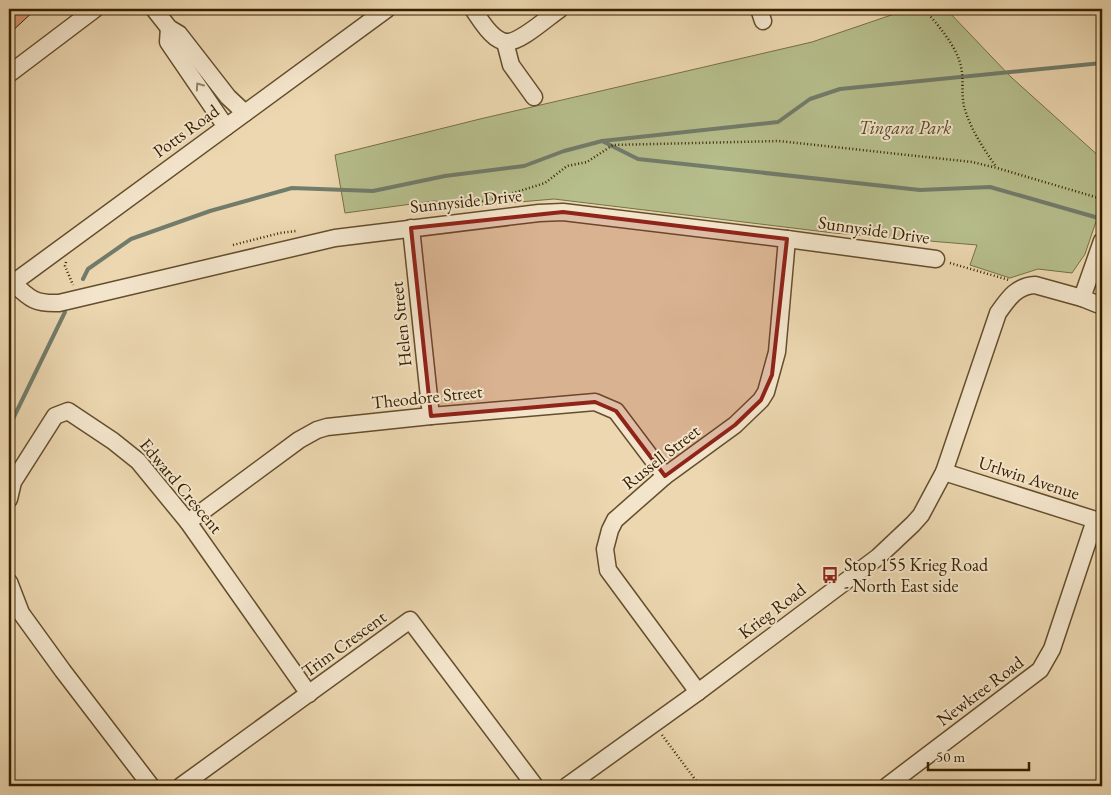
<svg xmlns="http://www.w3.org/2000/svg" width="1111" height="795" font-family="'EB Garamond',serif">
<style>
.green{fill:#b6be8c;stroke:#767046}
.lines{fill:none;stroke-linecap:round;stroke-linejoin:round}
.stream{stroke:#727c6b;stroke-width:4}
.building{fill:#db9875;stroke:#372100}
.minor-casing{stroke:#644e2c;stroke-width:19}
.path{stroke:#372100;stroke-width:2.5;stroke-dasharray:1 2.5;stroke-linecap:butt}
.minor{stroke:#f3e5cc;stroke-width:16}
.oneway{stroke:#958366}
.marked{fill:#8f2418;fill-opacity:0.2;stroke:#8f2418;stroke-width:4;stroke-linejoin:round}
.labels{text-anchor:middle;stroke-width:4;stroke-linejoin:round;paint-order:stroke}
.park-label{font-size:18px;font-style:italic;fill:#574823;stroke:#f3e5cc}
.street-label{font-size:18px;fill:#372100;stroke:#f3e5cc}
.poi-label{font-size:18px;fill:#372100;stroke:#f3e5cc;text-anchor:start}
</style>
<rect width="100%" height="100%" fill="#ecd7b0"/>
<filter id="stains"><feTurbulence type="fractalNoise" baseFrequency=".004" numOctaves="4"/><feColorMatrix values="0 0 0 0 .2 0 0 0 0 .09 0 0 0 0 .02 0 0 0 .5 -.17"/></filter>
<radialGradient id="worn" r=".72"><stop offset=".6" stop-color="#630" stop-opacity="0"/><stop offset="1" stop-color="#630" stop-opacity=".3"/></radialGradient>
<path class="green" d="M 909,9 L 946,9 L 1011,77 L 1102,159 L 1102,204 L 1085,254 L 1072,273 L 1038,269 L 1010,278 L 970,265 L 977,245 L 834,233 L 554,199 L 473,206 L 434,201 L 345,213 L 335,155 L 480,119 L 812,42 Z"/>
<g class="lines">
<g class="stream">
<path d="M 602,141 L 638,159 L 920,190 L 990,187 L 1102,219"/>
<path d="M 83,279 L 88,269 L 131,239 L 210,211 L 292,188 L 373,191 L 445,176 L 524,166 L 564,151 L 602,141 L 778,122 L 810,99 L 840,89 L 1102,63"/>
<path d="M 9,427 L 65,312"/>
</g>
</g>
<path class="building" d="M 9,9 L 36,9 L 9,34 Z"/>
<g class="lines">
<g class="minor-casing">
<g id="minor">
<path d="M 154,9 L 169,28 L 179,34 L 228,97 L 245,113"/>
<path d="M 473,9 C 479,18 486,30 495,37 C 498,39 502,42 506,42 C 520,43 548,17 560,9"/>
<path d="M 759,9 L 763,21"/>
<path d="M 169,28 L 168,42 L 226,127"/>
<path d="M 505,42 L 511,65 L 534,97"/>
<path d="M 9,74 L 95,9"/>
<path d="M 411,228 L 431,416"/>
<path d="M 13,283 C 30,299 35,304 59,303 L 335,238 L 539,213 L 563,212 L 787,239 L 936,259"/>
<path d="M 9,286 L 387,9"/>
<path d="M 1082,298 L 1102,241"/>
<path d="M 944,472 L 1102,522"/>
<path d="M 9,499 L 13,482 L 55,416 L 68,411 L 113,441 L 138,461 L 188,522 L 309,694"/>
<path d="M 188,522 L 299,440 L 317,430 L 327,427 L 431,416 L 595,402 L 616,411 L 665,476"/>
<path d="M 9,582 L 21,613 L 63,671 L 151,786"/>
<path d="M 698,692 L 608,570 L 605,549 L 610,530 L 615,520 L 665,476 L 735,425 L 761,400 L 766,392 L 777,352 L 787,239"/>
<path d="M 181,786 L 410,620 L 535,786"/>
<path d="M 567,786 L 698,692 L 878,557 L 913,524 L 921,515 L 944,472 L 998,313 C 1008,299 1016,286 1035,285 L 1082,298 L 1102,306"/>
<path d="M 887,786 L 1040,670 L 1052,649 L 1095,520"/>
</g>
</g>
<g class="path">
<path d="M 924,9 C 937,24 957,46 961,67 C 964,79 961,93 964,106 C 970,129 983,147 996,167"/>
<path d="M 430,210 L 494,199 L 545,183 L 567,166 L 587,162 L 613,145 L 779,141 L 972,162 L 997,168 L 1102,199"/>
<path d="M 233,245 L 280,233 L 296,231"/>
<path d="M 66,262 L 65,266 L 73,285"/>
<path d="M 950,263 L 1009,280"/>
<path d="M 662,735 L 700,786"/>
</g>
<use href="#minor" class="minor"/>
</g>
<defs><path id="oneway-chevron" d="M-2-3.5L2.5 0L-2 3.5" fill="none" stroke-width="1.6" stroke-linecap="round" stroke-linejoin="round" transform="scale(1.25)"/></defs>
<use class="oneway" href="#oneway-chevron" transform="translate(199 86) rotate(-125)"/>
<path class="marked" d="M 563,212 L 787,239 L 772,375 L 761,400 L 735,425 L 665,476 L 616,411 L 595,402 L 431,416 L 411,228 Z"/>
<defs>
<g id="bus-bare" transform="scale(1.35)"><path d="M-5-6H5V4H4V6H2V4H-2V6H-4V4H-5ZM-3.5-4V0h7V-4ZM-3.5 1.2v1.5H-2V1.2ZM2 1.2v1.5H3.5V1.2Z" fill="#8f2418" stroke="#f3e5cc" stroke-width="2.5" paint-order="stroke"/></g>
</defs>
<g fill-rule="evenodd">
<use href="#bus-bare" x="830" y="575"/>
</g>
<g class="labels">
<g class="park-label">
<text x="905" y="134">Tingara Park</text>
</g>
<g class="street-label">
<text transform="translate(186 131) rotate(-36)" y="6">Potts Road</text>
<text transform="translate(466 201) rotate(-6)" y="6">Sunnyside Drive</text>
<text transform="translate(874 230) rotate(8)" y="6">Sunnyside Drive</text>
<text transform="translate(401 324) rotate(-96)" y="6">Helen Street</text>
<text transform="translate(427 397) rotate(-6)" y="6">Theodore Street</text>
<text transform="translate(661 457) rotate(-38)" y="6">Russell Street</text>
<text transform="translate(1029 478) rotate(18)" y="6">Urlwin Avenue</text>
<text transform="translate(181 486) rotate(50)" y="6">Edward Crescent</text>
<text transform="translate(772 611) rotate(-37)" y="6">Krieg Road</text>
<text transform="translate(344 644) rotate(-36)" y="6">Trim Crescent</text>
<text transform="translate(980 691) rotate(-37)" y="6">Newkree Road</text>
</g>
<g class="poi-label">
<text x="844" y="571">Stop 155 Krieg Road<tspan x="844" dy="21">- North East side</tspan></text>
</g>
</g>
<rect width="1111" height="795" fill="none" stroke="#ecd7b0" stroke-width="30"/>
<rect x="10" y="10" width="1091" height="775" fill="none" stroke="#372100" stroke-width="2.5"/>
<rect x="15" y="15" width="1081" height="765" fill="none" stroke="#372100"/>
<path d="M928 762v8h101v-8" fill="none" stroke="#372100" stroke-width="2.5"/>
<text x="936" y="762" font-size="15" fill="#372100" stroke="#f3e5cc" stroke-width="4" paint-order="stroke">50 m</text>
<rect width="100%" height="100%" filter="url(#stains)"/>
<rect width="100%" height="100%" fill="url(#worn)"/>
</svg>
